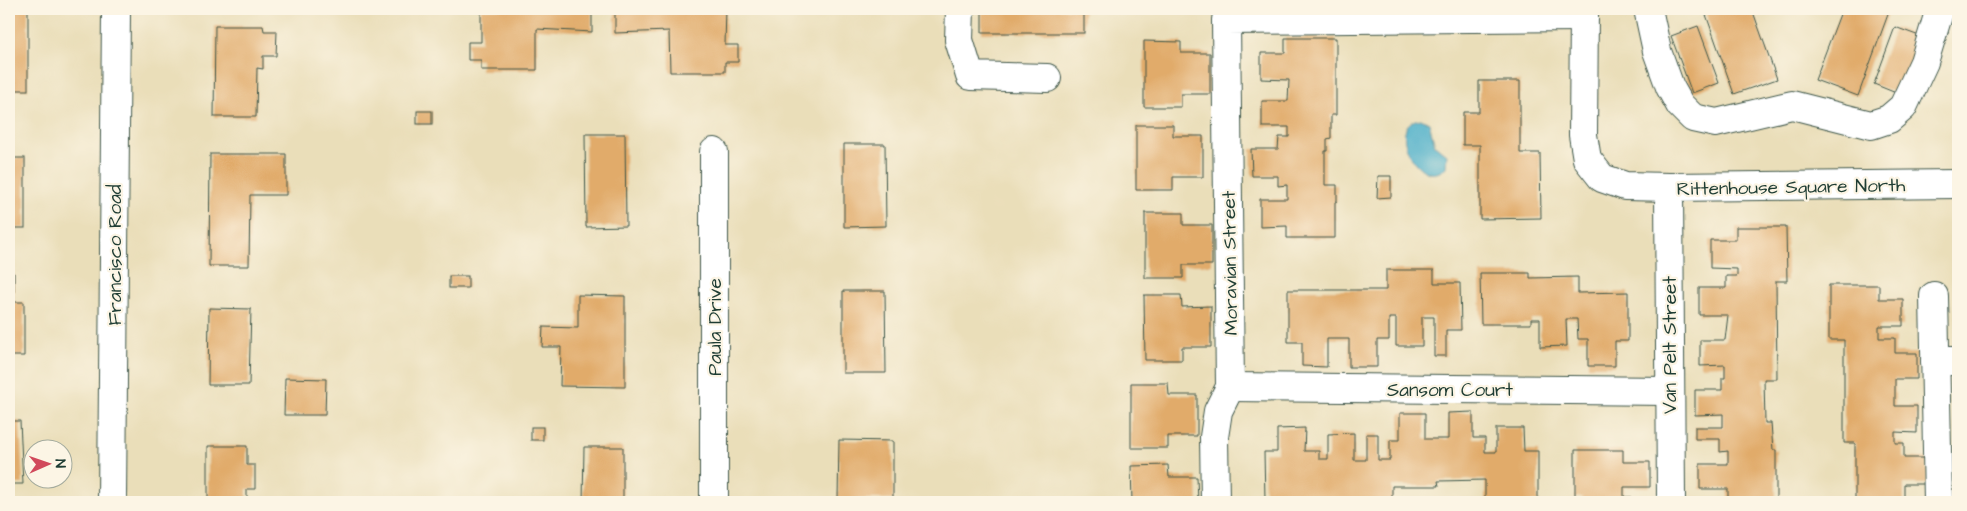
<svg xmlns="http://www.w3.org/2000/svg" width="1967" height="511" font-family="'Architects Daughter',sans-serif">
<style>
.water{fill:#49aec9;stroke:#34767e}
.building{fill:#e1ab6a}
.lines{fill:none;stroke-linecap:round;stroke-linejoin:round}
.minor-casing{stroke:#3d5548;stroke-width:30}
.minor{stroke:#fff;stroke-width:28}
.labels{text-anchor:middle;stroke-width:4.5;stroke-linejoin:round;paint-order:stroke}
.street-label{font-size:19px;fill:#1f3d34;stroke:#fcf5e5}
</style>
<rect width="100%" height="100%" fill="#fcf5e5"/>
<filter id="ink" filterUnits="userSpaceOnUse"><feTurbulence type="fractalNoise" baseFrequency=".02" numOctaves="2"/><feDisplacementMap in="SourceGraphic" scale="10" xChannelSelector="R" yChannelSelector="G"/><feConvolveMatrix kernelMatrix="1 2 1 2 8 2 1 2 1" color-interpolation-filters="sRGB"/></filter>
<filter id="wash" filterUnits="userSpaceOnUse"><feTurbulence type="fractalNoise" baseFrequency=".0096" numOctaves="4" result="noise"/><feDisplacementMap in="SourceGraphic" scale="20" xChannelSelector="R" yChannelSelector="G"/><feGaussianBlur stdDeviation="1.12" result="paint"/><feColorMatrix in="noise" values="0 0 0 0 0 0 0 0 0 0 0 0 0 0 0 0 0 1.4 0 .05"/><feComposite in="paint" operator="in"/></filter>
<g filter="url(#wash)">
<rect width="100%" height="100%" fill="#eadeb9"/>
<path class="water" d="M 1421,119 L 1429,123 L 1435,145 L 1447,155 L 1446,167 C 1421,195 1382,122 1421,119 Z"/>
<g id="blocks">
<g class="building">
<rect x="9" y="9" width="19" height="81"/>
<path d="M 481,9 L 592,9 L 592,32 L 537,29 L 537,70 L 481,70 L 481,60 L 468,60 L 468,42 L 481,42 Z"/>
<path d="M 615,9 L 726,9 L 725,45 L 738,45 L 738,62 L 725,62 L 725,72 L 670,72 L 669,31 L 615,33 Z"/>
<rect x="982" y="9" width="102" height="24"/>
<path d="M 1704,9 L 1752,9 L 1777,79 L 1734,94 Z"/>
<path d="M 1842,9 L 1890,9 L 1858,96 L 1815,80 Z"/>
<path d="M 215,26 L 263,26 L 264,31 L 277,31 L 276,56 L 263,56 L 263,69 L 257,68 L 256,117 L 214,117 Z"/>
<path d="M 1698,26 L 1719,83 L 1692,93 L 1671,36 Z"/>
<path d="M 1895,27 L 1922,37 L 1901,95 L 1874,84 Z"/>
<path d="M 1285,38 L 1336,38 L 1336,115 L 1331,115 L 1331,138 L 1327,139 L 1327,151 L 1325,151 L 1325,185 L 1337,185 L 1337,201 L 1335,202 L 1335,238 L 1287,238 L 1287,226 L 1260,227 L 1260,199 L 1287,199 L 1287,185 L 1278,186 L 1278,176 L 1252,176 L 1251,149 L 1278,149 L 1279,137 L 1289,137 L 1289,127 L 1262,127 L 1262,101 L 1288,101 L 1289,80 L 1261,79 L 1261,53 L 1285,53 Z"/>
<path d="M 1144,41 L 1181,42 L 1181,53 L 1210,53 L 1210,94 L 1181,94 L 1181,107 L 1144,107 Z"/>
<path d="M 1479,81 L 1520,81 L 1520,153 L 1540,153 L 1541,218 L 1480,219 L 1480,145 L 1463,145 L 1463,112 L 1479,112 Z"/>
<rect x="417" y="111" width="15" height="13"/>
<path d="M 1136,125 L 1173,125 L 1173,136 L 1203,136 L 1203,177 L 1173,177 L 1173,190 L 1136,190 Z"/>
<path d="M 585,134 L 625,134 L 626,226 L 586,227 Z"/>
<path d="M 844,144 L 885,144 L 886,226 L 844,227 Z"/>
<path d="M 210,154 L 286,154 L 286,195 L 250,195 L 249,266 L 209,266 Z"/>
<rect x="9" y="158" width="16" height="70"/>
<path d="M 1378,176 L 1391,176 L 1391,197 L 1377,198 Z"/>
<path d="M 1145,213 L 1183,213 L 1183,225 L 1212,225 L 1212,265 L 1183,265 L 1183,278 L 1145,278 Z"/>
<path d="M 1736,227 L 1786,227 L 1787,281 L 1776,281 L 1777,379 L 1764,379 L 1765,423 L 1771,423 L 1773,450 L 1776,450 L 1776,502 L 1728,502 L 1728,489 L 1700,489 L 1700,464 L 1728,464 L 1728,451 L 1720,452 L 1720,439 L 1695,439 L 1695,427 L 1723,427 L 1723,414 L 1695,415 L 1695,390 L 1722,390 L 1722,378 L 1725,378 L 1725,365 L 1700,366 L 1700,340 L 1725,340 L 1728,315 L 1699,315 L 1699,288 L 1726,288 L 1726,276 L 1737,276 L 1737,269 L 1710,268 L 1710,240 L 1736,240 Z"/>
<path d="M 1386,270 L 1434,270 L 1434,283 L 1460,283 L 1461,330 L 1446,330 L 1446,356 L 1434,356 L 1434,317 L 1422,317 L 1422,346 L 1396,346 L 1396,318 L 1389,318 L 1389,340 L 1377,340 L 1377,367 L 1349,367 L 1349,339 L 1327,339 L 1327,367 L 1302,366 L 1302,342 L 1288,342 L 1288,290 L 1386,290 Z"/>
<path d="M 9,273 L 14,273 L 14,302 L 24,302 L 24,356 L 9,356 Z"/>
<path d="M 1480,273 L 1530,273 L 1530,278 L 1578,277 L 1578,293 L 1628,292 L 1628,341 L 1615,341 L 1615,366 L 1588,366 L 1588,339 L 1578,339 L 1577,319 L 1566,319 L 1567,346 L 1540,347 L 1540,319 L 1531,319 L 1531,324 L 1481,324 Z"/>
<rect x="449" y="276" width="19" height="12"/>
<path d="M 1829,285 L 1879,285 L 1879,299 L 1903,299 L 1903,326 L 1879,326 L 1879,338 L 1895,338 L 1895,353 L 1917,353 L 1917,379 L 1895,379 L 1895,406 L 1917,406 L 1917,433 L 1895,432 L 1895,443 L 1904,443 L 1904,458 L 1927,458 L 1927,484 L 1904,484 L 1904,502 L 1855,502 L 1855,443 L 1844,443 L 1844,340 L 1829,340 Z"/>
<path d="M 843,291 L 885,291 L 886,373 L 843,373 Z"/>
<path d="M 578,295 L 625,296 L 625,387 L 560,386 L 561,347 L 542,347 L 543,327 L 578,328 Z"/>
<path d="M 1144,295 L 1181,295 L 1182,307 L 1211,306 L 1211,347 L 1182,347 L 1182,360 L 1145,360 Z"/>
<path d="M 209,308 L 251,309 L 249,385 L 208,385 Z"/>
<path d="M 285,378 L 326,379 L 325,415 L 284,415 Z"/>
<path d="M 1131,383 L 1168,383 L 1169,395 L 1197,395 L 1197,436 L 1168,436 L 1168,448 L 1131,448 Z"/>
<path d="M 1473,412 L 1473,438 L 1485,438 L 1485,452 L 1496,452 L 1496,428 L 1523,428 L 1524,451 L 1538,451 L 1538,502 L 1485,502 L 1485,480 L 1438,481 L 1439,486 L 1392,486 L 1392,502 L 1265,500 L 1264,452 L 1277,452 L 1277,429 L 1305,428 L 1304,451 L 1319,451 L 1319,459 L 1328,459 L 1328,434 L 1354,433 L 1354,460 L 1366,460 L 1366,434 L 1378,434 L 1378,460 L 1390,460 L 1390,440 L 1400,440 L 1400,413 L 1425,413 L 1425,439 L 1448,439 L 1448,413 Z"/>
<path d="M 9,421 L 20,421 L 23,484 L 9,484 Z"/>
<rect x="531" y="427" width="12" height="13"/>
<path d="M 839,440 L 893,441 L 893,499 L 838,499 Z"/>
<path d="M 208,446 L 247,446 L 247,465 L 255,465 L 255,489 L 247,489 L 247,502 L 208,502 Z"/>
<path d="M 584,447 L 623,447 L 623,502 L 583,502 Z"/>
<path d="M 1575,450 L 1623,450 L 1623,462 L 1650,462 L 1650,487 L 1624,487 L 1624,497 L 1632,497 L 1632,502 L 1582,502 L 1582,497 L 1575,498 Z"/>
<path d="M 1168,465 L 1169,477 L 1197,477 L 1198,502 L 1132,502 L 1131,466 Z"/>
</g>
</g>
</g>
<g filter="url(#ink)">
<use href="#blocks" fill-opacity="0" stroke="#3d5548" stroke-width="1"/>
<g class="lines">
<g class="minor-casing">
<g id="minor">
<path d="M 960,9 L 959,40 L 970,76 L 1047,78"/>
<path d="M 1584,9 L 1583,135 L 1587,159 L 1602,178 L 1625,186 L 1669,187 L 1958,184"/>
<path d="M 1648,9 L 1657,51 L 1670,87 L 1680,105 L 1693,118 L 1716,123 L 1792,105 L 1871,125 L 1889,119 L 1903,107 L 1924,62 L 1940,9"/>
<path d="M 1669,187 L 1671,502"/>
<path d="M 1934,296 L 1938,502"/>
<path d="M 1935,361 L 1958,361"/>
<path d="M 1230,387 L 1669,391"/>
<path d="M 112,502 L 116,9"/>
<path d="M 714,502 L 714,152"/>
<path d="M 1215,502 L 1214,437 L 1218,411 L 1230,387 L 1226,20 L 1584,17"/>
</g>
</g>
<use href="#minor" class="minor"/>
</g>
</g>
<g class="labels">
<g class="street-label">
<text transform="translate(1791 186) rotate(-1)" y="7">Rittenhouse Square North</text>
<text transform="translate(114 255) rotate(-90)" y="7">Francisco Road</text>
<text transform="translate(1229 263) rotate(-91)" y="7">Moravian Street</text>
<text transform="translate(714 327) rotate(-90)" y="7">Paula Drive</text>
<text transform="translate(1669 345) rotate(-90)" y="7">Van Pelt Street</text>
<text x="1450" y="396">Sansom Court</text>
</g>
</g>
<rect width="1967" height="511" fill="none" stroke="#fcf5e5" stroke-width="30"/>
<g transform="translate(48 464) rotate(88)"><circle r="24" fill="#fcf5e5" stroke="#a4ab9e"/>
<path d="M0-4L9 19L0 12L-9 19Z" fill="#d1495b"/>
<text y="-8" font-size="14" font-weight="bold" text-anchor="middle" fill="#1f3d34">N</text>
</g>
</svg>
